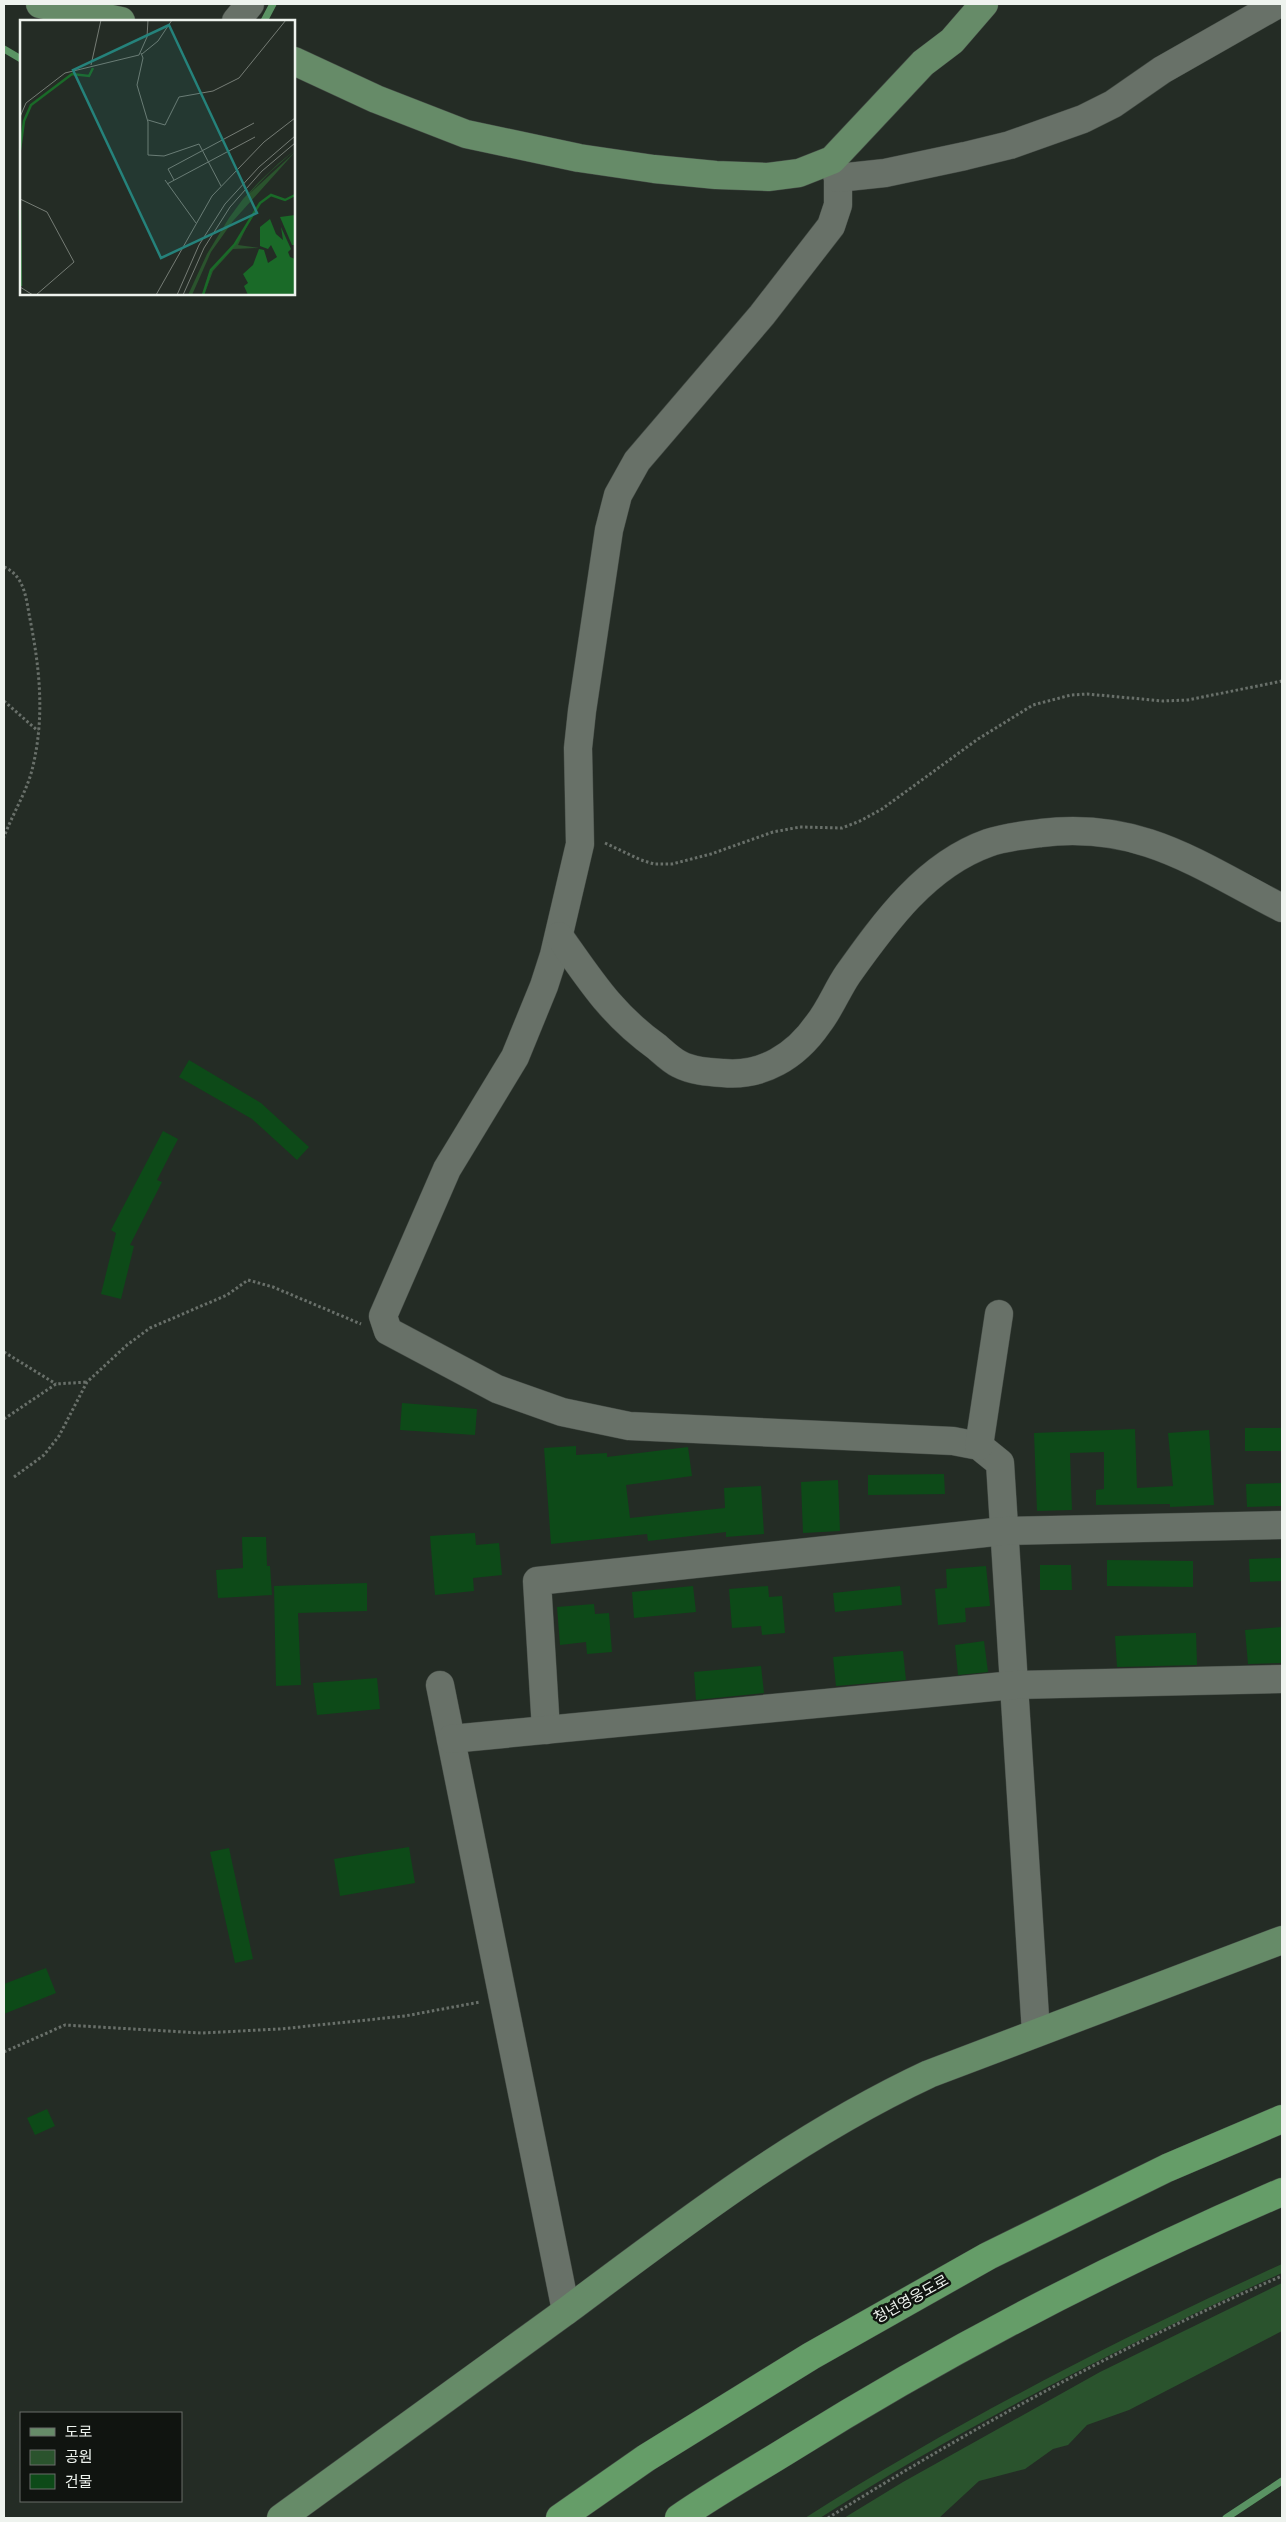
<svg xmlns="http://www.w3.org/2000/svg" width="1286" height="2522" font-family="'Roboto Condensed','Noto Sans KR',sans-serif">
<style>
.green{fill:#2a532d}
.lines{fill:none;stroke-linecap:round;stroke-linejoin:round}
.stream{stroke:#5a9363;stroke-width:7}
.building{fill:#0d4a18}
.minor-casing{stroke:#434a44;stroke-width:29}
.major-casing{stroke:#434a44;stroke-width:29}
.highway-casing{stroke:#434a44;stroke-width:29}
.path{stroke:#69706a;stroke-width:3;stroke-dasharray:2.5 2.5;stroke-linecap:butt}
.minor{stroke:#687168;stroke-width:28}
.major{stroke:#668b68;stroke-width:28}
.highway{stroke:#659d68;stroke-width:28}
.labels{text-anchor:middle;stroke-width:5;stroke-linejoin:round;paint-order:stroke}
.street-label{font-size:15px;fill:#eef3ee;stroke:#101410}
.inset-river{fill:none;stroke:#1a6a28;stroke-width:2.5}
.inset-road{fill:none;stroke:#757c75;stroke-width:1}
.view{fill:#25827b;fill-opacity:0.15;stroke:#25827b;stroke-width:2.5}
.inset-edge{fill:none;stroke:#eef3ee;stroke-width:2.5}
</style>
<rect width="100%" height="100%" fill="#242c25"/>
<g class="green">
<path d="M 1282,2264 L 1282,2273 C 1124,2345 967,2424 820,2518 L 805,2518 C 958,2421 1118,2339 1282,2264 Z"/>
<path d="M 1282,2283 L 1282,2331 L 1129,2410 L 1087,2425 L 1068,2445 L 1053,2449 L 1025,2469 L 979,2481 L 939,2518 L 844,2518 L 903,2482 L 1100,2372 Z"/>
</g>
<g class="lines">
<g class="stream">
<path d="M 264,21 L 273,4"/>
<path d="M 4,49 L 21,59"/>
<path d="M 1226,2518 L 1282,2481"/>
</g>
</g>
<g class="building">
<path d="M 189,1060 L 261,1103 L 309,1147 L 297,1160 L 252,1119 L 179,1077 Z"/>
<path d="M 163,1131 L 178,1139 L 157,1180 L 162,1182 L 130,1245 L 134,1246 L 121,1299 L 101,1294 L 116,1233 L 111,1230 Z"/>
<path d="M 402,1403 L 477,1409 L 475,1435 L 400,1430 Z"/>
<rect x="1245" y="1428" width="37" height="23"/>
<path d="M 1135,1429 L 1137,1488 L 1173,1486 L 1168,1433 L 1209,1430 L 1214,1505 L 1170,1507 L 1170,1504 L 1096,1505 L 1096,1490 L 1104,1489 L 1104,1452 L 1070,1453 L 1072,1510 L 1037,1511 L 1034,1433 Z"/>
<path d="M 576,1446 L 576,1455 L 607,1453 L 607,1457 L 688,1447 L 692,1476 L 626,1485 L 630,1518 L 725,1508 L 724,1488 L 761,1486 L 764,1534 L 726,1537 L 726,1532 L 648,1541 L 647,1534 L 551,1544 L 544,1448 Z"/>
<path d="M 944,1474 L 945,1494 L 868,1495 L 868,1475 Z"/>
<path d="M 838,1480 L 840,1531 L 803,1533 L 801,1482 Z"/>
<path d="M 1282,1483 L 1282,1506 L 1247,1507 L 1246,1484 Z"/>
<path d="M 475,1533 L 476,1545 L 499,1543 L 502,1575 L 473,1578 L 474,1591 L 435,1595 L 430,1536 Z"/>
<path d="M 242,1537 L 266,1537 L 267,1566 L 270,1566 L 272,1595 L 218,1598 L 216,1570 L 243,1568 Z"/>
<path d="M 1282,1558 L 1282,1581 L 1250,1582 L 1249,1559 Z"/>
<path d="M 1107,1560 L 1193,1561 L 1193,1587 L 1107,1586 Z"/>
<path d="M 1040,1565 L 1071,1565 L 1072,1590 L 1040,1590 Z"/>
<path d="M 986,1566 L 990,1606 L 965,1608 L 966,1622 L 938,1625 L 935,1589 L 947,1588 L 946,1569 Z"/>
<path d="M 367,1583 L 367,1611 L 298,1613 L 301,1685 L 276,1686 L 274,1586 Z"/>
<path d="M 693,1586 L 696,1612 L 634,1618 L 632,1592 Z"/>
<path d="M 768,1586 L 769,1597 L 782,1596 L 785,1633 L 762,1635 L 761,1626 L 732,1628 L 729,1589 Z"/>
<path d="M 900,1586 L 902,1605 L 835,1612 L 833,1593 Z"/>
<path d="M 594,1604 L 595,1614 L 609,1613 L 612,1652 L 587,1654 L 586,1642 L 560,1645 L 557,1607 Z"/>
<path d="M 1282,1627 L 1282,1663 L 1248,1664 L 1245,1630 Z"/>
<path d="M 1196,1633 L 1197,1665 L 1117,1667 L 1115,1636 Z"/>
<path d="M 984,1641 L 988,1672 L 958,1675 L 955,1645 Z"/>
<path d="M 903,1651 L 906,1680 L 836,1686 L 833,1657 Z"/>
<path d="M 761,1666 L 764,1693 L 696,1700 L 694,1672 Z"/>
<path d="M 377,1678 L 380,1709 L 317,1715 L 313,1683 Z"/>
<path d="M 409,1847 L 415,1883 L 340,1896 L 334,1859 Z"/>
<path d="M 229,1848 L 253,1959 L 235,1963 L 210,1852 Z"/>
<path d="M 46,1968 L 56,1993 L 4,2014 L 4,1984 Z"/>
<path d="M 47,2109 L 55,2126 L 35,2135 L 27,2118 Z"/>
</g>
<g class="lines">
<g class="minor-casing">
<g id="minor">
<path d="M 236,21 L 250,4"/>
<path d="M 832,160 L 838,178 L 838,205 L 831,226 L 762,315 L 637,461 L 618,495 L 609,530 L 582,711 L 578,748 L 580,844 L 554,955 L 544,986 L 515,1057 L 447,1169 L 383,1316 L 388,1331 L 497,1389 L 562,1412 L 629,1426 L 953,1441 L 979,1446 L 1000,1463 L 1036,2033"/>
<path d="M 838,178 L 885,173 L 965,156 L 1010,145 L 1083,119 L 1113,104 L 1162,70 L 1278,4"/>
<path d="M 559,936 C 591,981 611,1014 657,1047 C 664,1053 671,1060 679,1064 C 692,1071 708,1072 723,1073 C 762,1077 796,1056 818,1024 C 830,1009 837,990 848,974 C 885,922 926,865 988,843 C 1005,837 1024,835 1041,833 C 1141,821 1198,865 1282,908"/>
<path d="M 979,1446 L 999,1314"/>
<path d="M 440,1685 L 566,2311"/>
<path d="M 546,1730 L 537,1581 L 1004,1531 L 1282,1525"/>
<path d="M 451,1739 L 1014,1685 L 1282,1679"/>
</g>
</g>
<g class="major-casing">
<g id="major">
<path d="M 40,4 L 121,21"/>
<path d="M 294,61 L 376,99 L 466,134 L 579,158 L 654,169 L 716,175 L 768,177 L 799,173 L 832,160 L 923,63 L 952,41 L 984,4"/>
<path d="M 281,2518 C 377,2448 474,2379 569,2309 C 684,2223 798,2135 929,2074 L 1282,1940"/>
</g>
</g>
<g class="highway-casing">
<g id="highway">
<path d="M 560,2518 L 646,2458 L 811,2356 L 988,2256 L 1167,2168 L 1282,2119"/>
<path d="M 679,2518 C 715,2493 754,2471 791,2448 C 948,2350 1112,2265 1282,2192"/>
</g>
</g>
<g class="path">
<path d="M 4,567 C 25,576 26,599 30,619 C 40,670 45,718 32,770 C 26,793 12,815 4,837"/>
<path d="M 4,701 L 38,731"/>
<path d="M 605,843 L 641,860 L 654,864 L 672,864 L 711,854 L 773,832 L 800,827 L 842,828 L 860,821 L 882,809 L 978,739 L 1033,705 L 1071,695 L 1087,694 L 1163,701 L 1188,700 L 1282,681"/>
<path d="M 4,1352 L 56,1384"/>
<path d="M 4,1419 L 56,1384 L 87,1382"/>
<path d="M 14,1477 L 44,1455 L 59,1436 L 87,1382 L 127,1345 L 150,1328 L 227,1295 L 248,1280 L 273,1287 L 361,1324"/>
<path d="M 4,2052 L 65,2025 L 201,2033 L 280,2029 L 405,2016 L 480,2002"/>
<path d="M 828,2518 C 973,2427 1125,2344 1282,2276"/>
</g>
<use href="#minor" class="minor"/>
<use href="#major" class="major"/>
<use href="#highway" class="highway"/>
</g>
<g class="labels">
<g class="street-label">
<text transform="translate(911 2299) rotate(-29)" y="5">청년영웅도로</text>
</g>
</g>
<g transform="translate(20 20)">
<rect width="275" height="275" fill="#242c25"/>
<path d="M 275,130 L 250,152 L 228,175 L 275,132 L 213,201 L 191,232 L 172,275 L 168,275 L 187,234 L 209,198 L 223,179 L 240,161 L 259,143 ZM 228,204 L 218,225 L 239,228 L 213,229 L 193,251 L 184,275 L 192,250 L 212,228 Z" fill="#2a532d"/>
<path d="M 275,195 L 275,225 L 272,225 L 260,197 ZM 250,199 L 256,214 L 263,220 L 261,207 L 271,229 L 268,232 L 270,237 L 275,239 L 275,275 L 228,275 L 224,266 L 228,263 L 223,254 L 233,245 L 239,229 L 244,230 L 248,243 L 257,237 L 251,225 L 248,229 L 240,226 L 240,207 Z" fill="#1a6a28"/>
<path class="inset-river" d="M 0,130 L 4,101 L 11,85 L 52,54 L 69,56 L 73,48M 0,190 L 1,266M 183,275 L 191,250 L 215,224 L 240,183 L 251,175 L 265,180 L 275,175"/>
<path class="inset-road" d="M 121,33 L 123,38 L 117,65 L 128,102 L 128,135 L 144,136 L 179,124 L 201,166M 122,34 L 138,21 L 152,0M 71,45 L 81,0M 0,97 L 6,83 L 45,53 L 119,35 L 127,17 L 128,0M 128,100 L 145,105 L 159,77 L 193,71 L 219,58 L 266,0M 145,160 L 176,203M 154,160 L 148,149 L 234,103M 147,164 L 235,117M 0,179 L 27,192 L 54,242 L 16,275M 0,267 L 13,275M 136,275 L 192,176 L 244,122 L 275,98M 157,275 L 179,225 L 205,184 L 239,147 L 275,116M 163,275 L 184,228 L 210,187 L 242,151 L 275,123"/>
<path class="view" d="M 149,5 L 237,193 L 141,238 L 53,50 Z"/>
<rect width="275" height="275" class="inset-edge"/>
</g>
<rect width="1286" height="2522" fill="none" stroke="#eef3ee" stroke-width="10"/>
<rect x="20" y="2412" width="162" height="90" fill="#101410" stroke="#696d69"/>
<rect x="30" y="2428" width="25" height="8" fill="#668b68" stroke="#696d69"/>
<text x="65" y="2437" font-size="15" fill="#eef3ee">도로</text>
<rect x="30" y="2450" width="25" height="15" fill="#2a532d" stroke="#696d69"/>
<text x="65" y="2462" font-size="15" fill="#eef3ee">공원</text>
<rect x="30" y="2474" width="25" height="15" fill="#0d4a18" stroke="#696d69"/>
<text x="65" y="2487" font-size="15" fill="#eef3ee">건물</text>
</svg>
